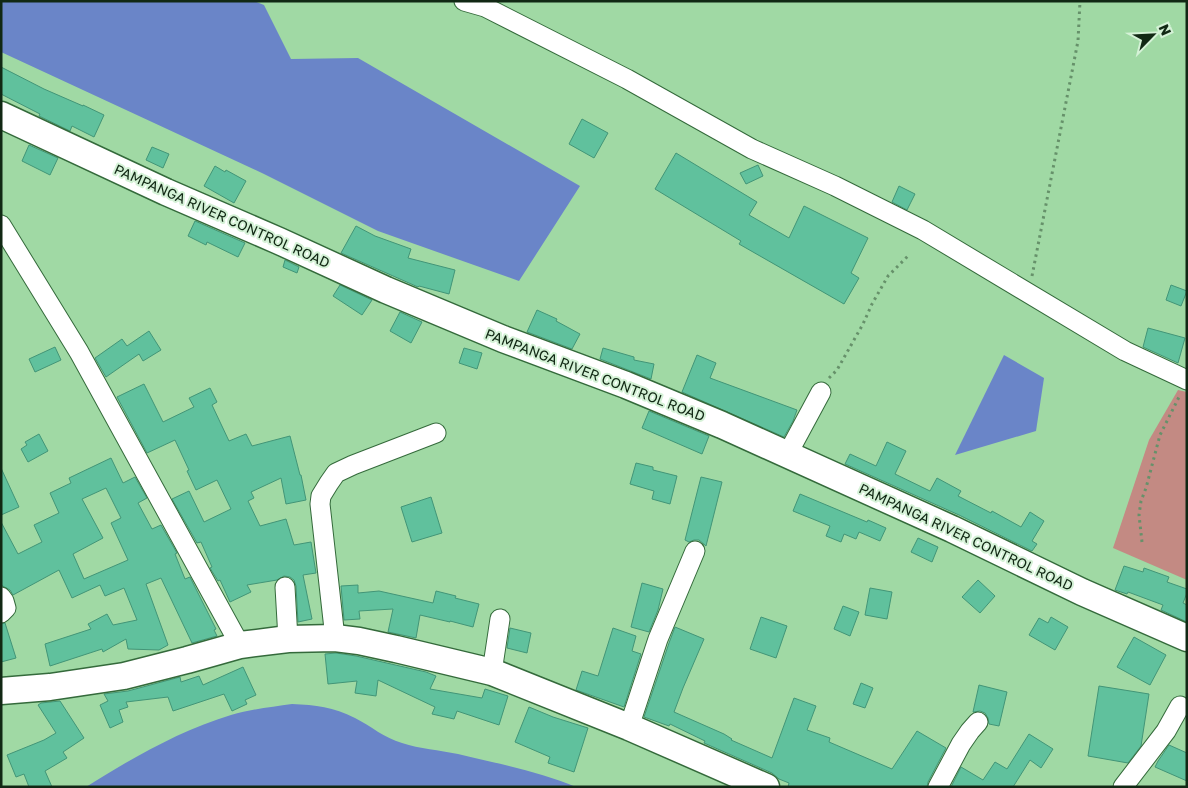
<svg xmlns="http://www.w3.org/2000/svg" width="1188" height="788" font-family="'Golos Text',sans-serif">
<style>
.green{fill:#c38a83}
.water{fill:#6a85c8}
.building{fill:#60c19d;stroke:#429577;fill-rule:evenodd}
.lines{fill:none;stroke-linecap:round;stroke-linejoin:round}
.street-casing{stroke:#346a3b;stroke-width:21}
.secondary-casing{stroke:#346a3b;stroke-width:29}
.path{stroke:#66916a;stroke-width:3;stroke-dasharray:2.5 4;stroke-linecap:butt}
.street{stroke:#fff;stroke-width:19}
.secondary{stroke:#fff;stroke-width:26}
.labels{text-anchor:middle;stroke-width:4;stroke-linejoin:round;paint-order:stroke}
.street-label{font-size:14px;fill:#112814;stroke:#d5f2d7}
</style>
<rect width="100%" height="100%" fill="#a0d9a4"/>
<path class="green" d="M 1178,390 L 1187,392 L 1187,580 L 1113,548 L 1149,440 Z"/>
<g class="water">
<path d="M 1,1 L 254,1 L 264,5 L 291,59 L 358,58 L 580,186 L 519,281 L 378,231 L 264,174 L 1,52 Z"/>
<path d="M 1004,355 L 1044,378 L 1036,431 L 955,455 Z"/>
<path d="M 292,704 C 316,705 333,707 355,718 C 371,726 384,738 402,743 C 420,749 439,750 458,754 C 496,763 540,772 576,787 L 86,787 C 130,759 181,730 231,715 C 251,709 272,707 292,704 Z"/>
</g>
<g class="building">
<path d="M 1,67 L 44,89 L 83,106 L 83,105 L 104,115 L 94,137 L 72,126 L 70,131 L 39,116 L 40,114 L 1,94 Z"/>
<path d="M 582,119 L 608,133 L 594,158 L 569,144 Z"/>
<path d="M 29,145 L 58,158 L 50,175 L 22,161 Z"/>
<path d="M 152,147 L 169,154 L 163,168 L 146,160 Z"/>
<path d="M 676,153 L 757,202 L 749,215 L 789,238 L 804,206 L 868,238 L 851,273 L 859,278 L 844,304 L 739,244 L 741,241 L 655,189 Z"/>
<path d="M 758,165 L 763,176 L 746,184 L 740,173 Z"/>
<path d="M 215,166 L 225,172 L 226,170 L 246,181 L 234,203 L 204,186 Z"/>
<path d="M 899,186 L 915,194 L 907,210 L 892,202 Z"/>
<path d="M 195,221 L 245,243 L 238,257 L 207,242 L 206,245 L 188,236 Z"/>
<path d="M 356,226 L 375,236 L 411,249 L 408,258 L 455,270 L 449,294 L 419,286 L 418,287 L 341,253 Z"/>
<path d="M 285,260 L 299,267 L 297,273 L 283,267 Z"/>
<path d="M 340,285 L 372,300 L 362,315 L 333,296 Z"/>
<path d="M 1171,285 L 1187,291 L 1181,306 L 1166,300 Z"/>
<path d="M 537,310 L 557,319 L 556,321 L 580,334 L 572,349 L 527,332 Z"/>
<path d="M 400,312 L 422,322 L 411,343 L 390,331 Z"/>
<path d="M 1148,328 L 1185,338 L 1178,363 L 1143,347 Z"/>
<path d="M 149,331 L 161,350 L 143,361 L 139,354 L 106,377 L 95,358 L 122,339 L 127,346 Z"/>
<path d="M 55,347 L 61,360 L 35,372 L 29,359 Z"/>
<path d="M 464,348 L 482,353 L 477,369 L 459,363 Z"/>
<path d="M 603,348 L 634,357 L 634,360 L 654,364 L 651,379 L 600,359 Z"/>
<path d="M 697,355 L 716,363 L 710,378 L 797,410 L 793,421 L 784,437 L 682,392 Z"/>
<path d="M 144,384 L 163,422 L 194,407 L 189,398 L 210,388 L 217,402 L 212,405 L 229,441 L 246,434 L 252,446 L 290,436 L 300,475 L 301,475 L 306,500 L 286,504 L 281,478 L 251,492 L 254,498 L 248,501 L 260,526 L 286,519 L 294,545 L 311,542 L 316,573 L 303,575 L 312,619 L 298,622 L 296,586 L 294,580 L 290,577 L 284,576 L 277,580 L 247,585 L 251,592 L 230,602 L 220,580 L 218,581 L 210,568 L 212,567 L 201,542 L 197,543 L 172,499 L 189,491 L 204,522 L 231,509 L 217,480 L 196,490 L 187,471 L 189,470 L 175,440 L 147,453 L 117,397 Z"/>
<path d="M 649,411 L 709,436 L 702,454 L 642,428 Z"/>
<path d="M 39,434 L 48,451 L 28,462 L 21,449 L 27,445 L 25,442 Z"/>
<path d="M 887,442 L 906,451 L 895,474 L 930,491 L 937,478 L 961,491 L 958,496 L 991,513 L 992,511 L 1021,527 L 1030,512 L 1044,521 L 1032,541 L 1037,544 L 1032,551 L 959,515 L 845,464 L 850,454 L 876,466 Z"/>
<path d="M 111,458 L 123,483 L 135,477 L 147,498 L 138,503 L 152,529 L 161,525 L 177,553 L 175,554 L 185,579 L 190,577 L 216,629 L 214,630 L 217,636 L 192,643 L 161,578 L 146,584 L 168,645 L 159,650 L 128,649 L 126,639 L 103,652 L 102,649 L 50,666 L 45,644 L 91,629 L 88,624 L 107,614 L 113,625 L 137,620 L 124,588 L 105,596 L 100,585 L 72,598 L 59,570 L 13,595 L 10,590 L 1,585 L 1,522 L 18,554 L 42,542 L 34,525 L 59,513 L 50,493 L 71,483 L 69,478 ZM 106,488 L 121,518 L 111,523 L 128,560 L 84,579 L 73,554 L 103,538 L 82,499 Z"/>
<path d="M 636,463 L 653,467 L 653,470 L 677,476 L 670,504 L 652,499 L 654,491 L 630,484 Z"/>
<path d="M 1,468 L 19,507 L 1,515 Z"/>
<path d="M 701,477 L 722,482 L 706,546 L 699,540 L 694,540 L 689,542 L 685,540 Z"/>
<path d="M 800,494 L 867,522 L 868,520 L 886,528 L 880,541 L 859,532 L 856,539 L 844,534 L 841,542 L 826,536 L 830,526 L 793,511 Z"/>
<path d="M 431,497 L 442,533 L 412,542 L 401,507 Z"/>
<path d="M 918,538 L 938,547 L 932,562 L 911,552 Z"/>
<path d="M 1124,566 L 1143,572 L 1144,568 L 1169,577 L 1167,582 L 1187,589 L 1187,593 L 1183,603 L 1187,605 L 1187,622 L 1161,610 L 1163,605 L 1128,592 L 1127,594 L 1115,590 Z"/>
<path d="M 978,580 L 995,596 L 980,613 L 962,597 Z"/>
<path d="M 642,583 L 663,589 L 658,610 L 649,632 L 631,627 Z"/>
<path d="M 358,585 L 358,593 L 379,591 L 433,603 L 436,591 L 456,596 L 455,598 L 479,604 L 473,627 L 450,621 L 450,622 L 420,615 L 416,638 L 388,632 L 393,609 L 359,611 L 360,619 L 344,620 L 341,586 Z"/>
<path d="M 870,588 L 892,592 L 887,619 L 865,615 Z"/>
<path d="M 843,606 L 859,612 L 850,636 L 834,629 Z"/>
<path d="M 761,617 L 787,626 L 776,658 L 750,649 Z"/>
<path d="M 1051,617 L 1068,627 L 1055,650 L 1029,635 L 1039,618 L 1048,623 Z"/>
<path d="M 5,623 L 16,658 L 1,662 L 1,624 Z"/>
<path d="M 675,627 L 704,639 L 683,688 L 674,712 L 724,734 L 732,739 L 731,740 L 772,758 L 794,698 L 816,706 L 807,730 L 830,738 L 829,742 L 892,769 L 917,731 L 946,748 L 928,782 L 927,787 L 788,787 L 789,783 L 779,779 L 772,773 L 704,743 L 705,741 L 670,724 L 669,726 L 644,717 L 669,643 Z"/>
<path d="M 510,628 L 531,633 L 527,653 L 507,648 Z"/>
<path d="M 613,628 L 636,636 L 632,651 L 641,654 L 624,707 L 576,690 L 582,671 L 598,676 Z"/>
<path d="M 1134,637 L 1166,655 L 1150,685 L 1117,667 Z"/>
<path d="M 336,653 L 356,656 L 426,672 L 436,676 L 430,689 L 482,698 L 485,689 L 508,696 L 499,725 L 457,711 L 454,719 L 432,714 L 435,707 L 378,680 L 376,696 L 355,693 L 357,681 L 328,684 L 325,654 Z"/>
<path d="M 243,667 L 256,695 L 245,700 L 247,704 L 232,711 L 224,694 L 173,711 L 168,697 L 126,702 L 128,707 L 119,710 L 123,722 L 110,728 L 100,705 L 108,701 L 104,694 L 128,691 L 180,677 L 181,682 L 199,676 L 203,685 Z"/>
<path d="M 861,683 L 873,688 L 865,708 L 853,704 Z"/>
<path d="M 979,685 L 1007,692 L 999,726 L 989,724 L 988,718 L 985,713 L 980,711 L 973,712 Z"/>
<path d="M 1099,686 L 1149,694 L 1141,746 L 1128,763 L 1088,756 Z"/>
<path d="M 60,701 L 84,738 L 63,752 L 67,758 L 45,771 L 52,787 L 29,787 L 24,774 L 16,777 L 7,755 L 44,740 L 56,733 L 38,705 L 41,703 Z"/>
<path d="M 529,707 L 553,717 L 588,728 L 574,772 L 548,763 L 550,757 L 515,742 Z"/>
<path d="M 1029,734 L 1053,749 L 1041,768 L 1030,760 L 1013,787 L 951,787 L 961,767 L 983,780 L 995,762 L 1007,769 Z"/>
<path d="M 1169,745 L 1187,753 L 1187,781 L 1155,767 L 1158,761 Z"/>
</g>
<g class="lines">
<g class="street-casing">
<g id="street">
<path d="M 464,1 L 485,7 L 627,79 L 752,149 L 835,186 L 923,230 L 1125,351 L 1187,380"/>
<path d="M 1,225 L 79,352 L 240,645"/>
<path d="M 787,455 L 821,392"/>
<path d="M 285,587 L 288,639"/>
<path d="M 1,597 L 4,601 L 6,608 L 1,613"/>
<path d="M 335,638 L 320,504 L 321,496 L 329,483 L 336,473 L 353,465 L 436,433"/>
<path d="M 492,672 L 500,619"/>
<path d="M 629,727 L 658,639 L 695,551"/>
<path d="M 938,787 L 961,744 L 970,731 L 978,722"/>
<path d="M 1123,787 L 1166,731 L 1180,706"/>
</g>
</g>
<g class="secondary-casing">
<g id="secondary">
<path d="M 1,115 L 166,192 L 279,241 L 386,290 L 503,339 L 626,385 L 722,425 L 952,529 L 1082,592 L 1187,638"/>
<path d="M 1,691 L 50,687 L 124,676 L 187,660 L 240,645 L 288,639 L 335,638 L 359,641 L 396,649 L 492,672 L 629,727 L 766,787"/>
</g>
</g>
<g class="path">
<path d="M 1032,276 L 1078,41 L 1080,1"/>
<path d="M 829,378 L 837,370 L 863,324 L 872,304 L 888,276 L 908,256"/>
<path d="M 1142,542 L 1139,515 L 1141,501 L 1146,488 L 1160,435 L 1180,395"/>
</g>
<use href="#street" class="street"/>
<use href="#secondary" class="secondary"/>
</g>
<g class="labels">
<g class="street-label">
<text transform="translate(222 216) rotate(24)" y="5">PAMPANGA RIVER CONTROL ROAD</text>
<text transform="translate(595 375) rotate(21)" y="5">PAMPANGA RIVER CONTROL ROAD</text>
<text transform="translate(966 537) rotate(25)" y="5">PAMPANGA RIVER CONTROL ROAD</text>
</g>
</g>
<rect width="1188" height="788" fill="none" stroke="#112814" stroke-width="5"/>
<g transform="translate(1153 35) rotate(66)" stroke="#d5f2d7" stroke-width="4" paint-order="stroke">
<path d="M0-4L9 19L0 12L-9 19Z" fill="#112814"/>
<text y="-8" font-size="14" font-weight="bold" text-anchor="middle" fill="#112814">N</text>
</g>
</svg>
